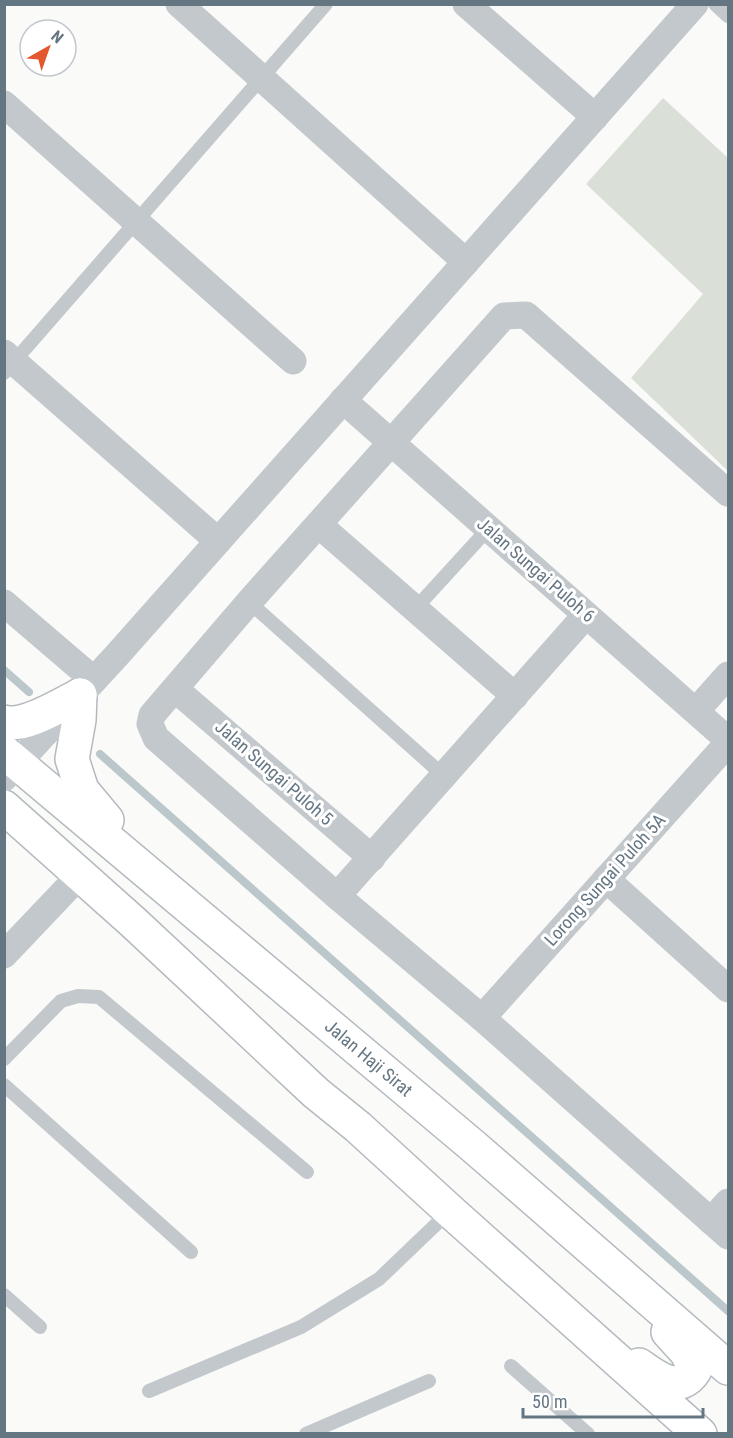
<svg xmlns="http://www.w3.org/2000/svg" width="733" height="1438" font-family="'Roboto Condensed',sans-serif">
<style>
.green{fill:#dadfd7}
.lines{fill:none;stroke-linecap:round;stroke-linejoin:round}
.stream{stroke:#bbc7cb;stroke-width:8}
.secondary-casing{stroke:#b3babf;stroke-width:36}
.lane{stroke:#c3c8cc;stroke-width:14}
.street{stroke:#c3c8cc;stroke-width:27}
.secondary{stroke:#fff;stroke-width:33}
.labels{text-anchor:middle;stroke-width:6;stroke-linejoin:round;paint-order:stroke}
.street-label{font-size:18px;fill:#657683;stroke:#fff}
</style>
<rect width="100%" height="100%" fill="#fafaf8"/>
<path class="green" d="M 663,98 L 728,158 L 728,471 L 631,378 L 703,294 L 586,184 Z"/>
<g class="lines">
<g class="stream">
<path d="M 4,670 L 29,692"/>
<path d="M 100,754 L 728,1311"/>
</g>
<g class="secondary-casing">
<g id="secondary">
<path d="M 80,695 L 79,720 L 72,759 L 82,790 L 107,820"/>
<path d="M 4,722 C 25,728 62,704 80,695"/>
<path id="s1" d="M 4,752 L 473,1146 L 728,1368"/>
<path d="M 4,807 L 133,922 L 316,1093 L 358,1127 L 450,1211 L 700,1434"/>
<path d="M 639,1365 C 657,1378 679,1395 695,1370 L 687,1353 L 668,1332"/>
</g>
</g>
<g class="lane">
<path d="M 715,4 L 728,16"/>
<path d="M 4,373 L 326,4"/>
<path d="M 249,602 L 444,776"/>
<path d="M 415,609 L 488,529"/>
<path d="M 4,1059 L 61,1001 L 78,996 L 99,997 L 307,1172"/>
<path d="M 4,1085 L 191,1252"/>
<path d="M 4,1295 L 40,1327"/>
<path d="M 511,1366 L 588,1434"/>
<path d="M 149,1391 L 301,1327 L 379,1279 L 450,1211"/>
<path d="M 306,1434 L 429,1381"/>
</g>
<g class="street">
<path d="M 179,4 L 466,262"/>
<path d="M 466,4 L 595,117"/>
<path d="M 4,104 L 293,361"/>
<path d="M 4,353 L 218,541"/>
<path d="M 343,400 L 728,740"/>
<path d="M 728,493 L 526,315 L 504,316 L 249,602 L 152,715 L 150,724 L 156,738 L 337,896 L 482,1018 L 728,1236"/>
<path d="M 319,525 L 515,696"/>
<path d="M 4,603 L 94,680"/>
<path d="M 175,689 L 372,858"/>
<path d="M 696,711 L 728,675"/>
<path d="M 4,778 L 118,654 L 695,4"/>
<path d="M 606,879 L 728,989"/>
<path d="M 337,896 L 586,615"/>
<path d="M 4,955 L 80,875"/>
<path d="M 482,1018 L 728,743"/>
<path d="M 711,1221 L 728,1202"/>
</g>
<use href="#secondary" class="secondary"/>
</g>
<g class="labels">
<g class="street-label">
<text transform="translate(536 570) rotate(41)" y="6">Jalan Sungai Puloh 6</text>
<text transform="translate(274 773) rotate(41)" y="6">Jalan Sungai Puloh 5</text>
<text transform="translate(605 880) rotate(-48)" y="6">Lorong Sungai Puloh 5A</text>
<text dy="6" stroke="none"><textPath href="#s1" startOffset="476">Jalan Haji Sirat</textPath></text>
</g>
</g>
<rect width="733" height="1438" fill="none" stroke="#657683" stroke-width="12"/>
<g transform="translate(48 48) rotate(40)"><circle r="28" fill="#ffffff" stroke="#c1c8cd" stroke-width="1.5"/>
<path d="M0-4.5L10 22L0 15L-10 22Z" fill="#e4572e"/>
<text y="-9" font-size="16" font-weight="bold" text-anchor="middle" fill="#657683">N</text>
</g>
<path d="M523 1408v9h180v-9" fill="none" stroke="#657683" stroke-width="3"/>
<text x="532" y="1408" font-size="18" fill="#657683" stroke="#ffffff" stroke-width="4.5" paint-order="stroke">50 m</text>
</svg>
